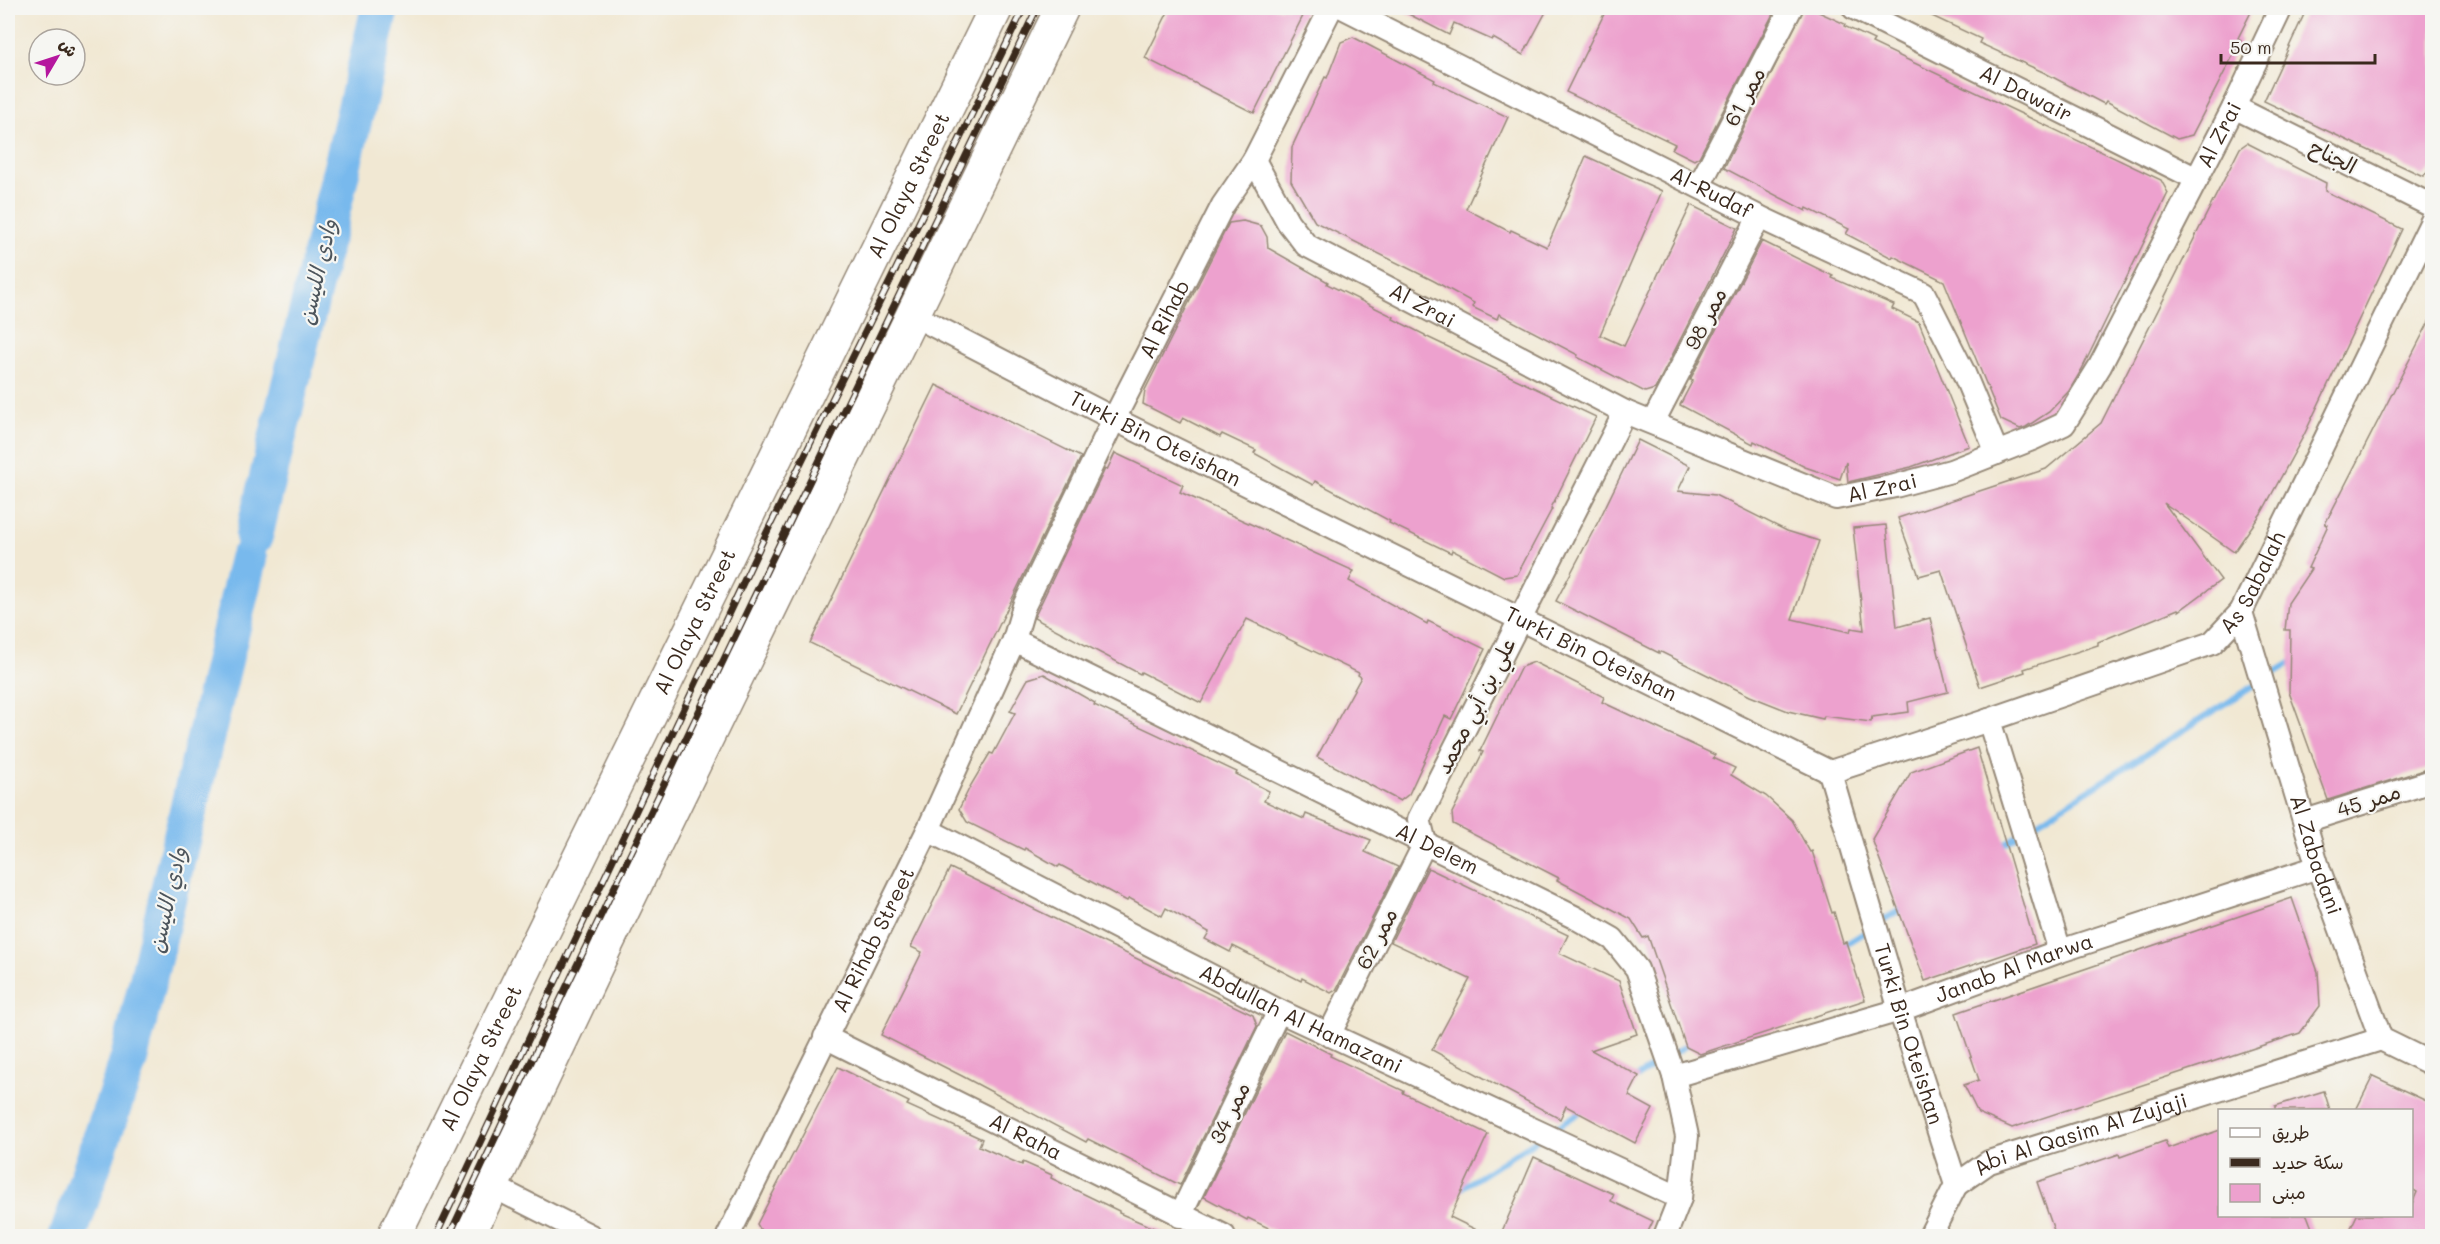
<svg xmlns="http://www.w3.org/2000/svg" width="2440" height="1244" font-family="Mali,'Playpen Sans Arabic',sans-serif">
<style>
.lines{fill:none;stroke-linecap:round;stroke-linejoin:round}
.stream{stroke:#78b9ed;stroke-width:6}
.river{stroke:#78b9ed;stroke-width:38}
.building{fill:#eda1ce}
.minor-casing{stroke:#968978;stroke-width:26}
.secondary-casing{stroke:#968978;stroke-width:36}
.minor{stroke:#fff;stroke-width:22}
.secondary{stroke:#fff;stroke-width:33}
.rail-casing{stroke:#3b2a1e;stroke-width:7}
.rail{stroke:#f6f6f2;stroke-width:4.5;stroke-dasharray:14;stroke-linecap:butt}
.labels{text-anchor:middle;stroke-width:4.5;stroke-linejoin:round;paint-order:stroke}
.street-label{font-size:21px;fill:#3b2a1e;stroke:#f6f6f2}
.water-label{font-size:22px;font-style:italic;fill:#4d555c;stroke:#f6f6f2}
</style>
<rect width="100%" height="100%" fill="#f6f6f2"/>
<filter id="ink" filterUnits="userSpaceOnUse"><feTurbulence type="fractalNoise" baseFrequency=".0167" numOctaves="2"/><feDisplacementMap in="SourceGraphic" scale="12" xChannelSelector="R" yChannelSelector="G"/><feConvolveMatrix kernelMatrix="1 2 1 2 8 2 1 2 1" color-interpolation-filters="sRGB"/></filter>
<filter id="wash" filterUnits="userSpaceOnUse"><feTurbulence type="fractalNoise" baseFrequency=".008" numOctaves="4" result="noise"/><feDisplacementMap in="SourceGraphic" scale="24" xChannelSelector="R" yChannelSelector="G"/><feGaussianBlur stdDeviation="1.35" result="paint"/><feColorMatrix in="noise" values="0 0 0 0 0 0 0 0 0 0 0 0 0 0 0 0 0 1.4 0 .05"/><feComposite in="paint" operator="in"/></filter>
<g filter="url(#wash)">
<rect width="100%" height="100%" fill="#f1e8d3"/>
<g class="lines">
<g class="stream">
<path d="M 2266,678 L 2295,660"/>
<path d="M 2027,829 L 2257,684"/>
<path d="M 1999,847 L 2019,835"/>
<path d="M 1880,922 L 1905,907"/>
<path d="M 1840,948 L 1872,928"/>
<path d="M 1673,1054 L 1692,1042"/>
<path d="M 1632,1080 L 1664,1060"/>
<path d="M 1551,1131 L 1585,1109"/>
<path d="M 1457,1191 L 1540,1138"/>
</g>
<g class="river">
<path d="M 254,536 L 380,8"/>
<path d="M 68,1236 L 129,1059 L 248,559"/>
</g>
</g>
<g id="blocks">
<g class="building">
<path d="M 1170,8 L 1307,8 L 1254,113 L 1145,58 Z"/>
<path d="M 1397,8 L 1548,8 L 1523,55 L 1493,38 L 1492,40 L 1454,23 L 1449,35 Z"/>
<path d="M 1607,8 L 1776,8 L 1699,157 L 1694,160 L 1672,149 L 1675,144 L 1566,92 Z"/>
<path d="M 1804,8 L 1810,8 L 1845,24 L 1844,26 L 1874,40 L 1872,43 L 2161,180 L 2168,193 L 2082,369 L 2069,391 L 2049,412 L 2026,427 L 2020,429 L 2001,420 L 1944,281 L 1893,256 L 1892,258 L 1846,234 L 1849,229 L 1807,208 L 1806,211 L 1724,168 Z"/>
<path d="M 1915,8 L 2253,8 L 2238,38 L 2241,40 L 2192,135 L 2177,139 L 2106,101 L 2104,104 L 2043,72 L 1979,43 L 1981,39 Z"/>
<path d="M 2307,8 L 2433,8 L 2433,167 L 2423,176 L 2264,101 Z"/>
<path d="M 1353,37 L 1435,80 L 1434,82 L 1508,117 L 1466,209 L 1510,232 L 1511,230 L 1547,247 L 1586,156 L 1662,191 L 1600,335 L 1624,346 L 1691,205 L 1737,228 L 1655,389 L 1645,392 L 1577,357 L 1578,355 L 1499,314 L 1497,319 L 1472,307 L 1474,303 L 1434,281 L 1315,222 L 1291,181 L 1292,147 L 1325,77 L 1327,78 L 1341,42 Z"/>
<path d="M 2247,143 L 2326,183 L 2325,191 L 2402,229 L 2304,435 L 2262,512 L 2234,552 L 2164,503 L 2221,580 L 2179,611 L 2178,609 L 2098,642 L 2098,645 L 2024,669 L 2025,672 L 1980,687 L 1941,570 L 1919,576 L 1898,518 L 2046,469 L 2101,423 L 2240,148 Z"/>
<path d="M 1243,221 L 1261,226 L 1267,237 L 1268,248 L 1328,282 L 1327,284 L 1394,317 L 1393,319 L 1425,335 L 1425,336 L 1596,417 L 1551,508 L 1552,509 L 1517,575 L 1504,577 L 1452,550 L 1451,553 L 1389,523 L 1390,521 L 1315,481 L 1313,485 L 1285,470 L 1254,453 L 1256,450 L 1222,434 L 1220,437 L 1183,418 L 1180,423 L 1143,404 L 1145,390 L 1229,223 Z"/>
<path d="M 1762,241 L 1833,276 L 1832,278 L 1894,305 L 1892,309 L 1919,322 L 1969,446 L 1911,467 L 1848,482 L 1846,462 L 1840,479 L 1805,467 L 1754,441 L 1753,444 L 1680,405 L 1693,380 L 1690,380 Z"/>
<path d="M 2433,314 L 2433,767 L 2328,800 L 2289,692 L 2290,630 L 2285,630 L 2288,603 L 2311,569 L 2308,568 L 2328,525 L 2325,524 Z"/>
<path d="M 936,385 L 1081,457 L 956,714 L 810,643 Z"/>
<path d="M 1638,440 L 1690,466 L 1678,491 L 1715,495 L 1787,531 L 1819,541 L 1792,619 L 1850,632 L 1851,628 L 1864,630 L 1853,528 L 1886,525 L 1897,627 L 1930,618 L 1948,692 L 1908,702 L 1909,712 L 1872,717 L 1871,722 L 1824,716 L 1823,719 L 1788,711 L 1750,696 L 1659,651 L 1659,653 L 1556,601 L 1599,520 Z"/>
<path d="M 1115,453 L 1183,485 L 1180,492 L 1354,571 L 1349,581 L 1427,624 L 1428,621 L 1485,649 L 1451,719 L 1445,716 L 1409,794 L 1400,801 L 1317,757 L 1361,677 L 1358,675 L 1359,673 L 1247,619 L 1201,703 L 1141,672 L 1140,674 L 1034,618 L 1105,469 L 1107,470 Z"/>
<path d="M 1534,662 L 1604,697 L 1602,702 L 1715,755 L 1713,758 L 1735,768 L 1731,775 L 1766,796 L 1792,820 L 1810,852 L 1812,851 L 1832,913 L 1834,912 L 1843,943 L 1846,942 L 1865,1000 L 1700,1054 L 1686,1047 L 1648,936 L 1643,938 L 1631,919 L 1557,880 L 1559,878 L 1453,824 L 1452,813 L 1483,752 L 1480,751 L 1521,667 Z"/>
<path d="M 1044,674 L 1095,703 L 1094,705 L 1237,772 L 1236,774 L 1269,791 L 1264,801 L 1304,819 L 1306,814 L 1371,840 L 1365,852 L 1398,867 L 1336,990 L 1331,993 L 1302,978 L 1301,981 L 1233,946 L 1230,952 L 1205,939 L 1209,932 L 1166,908 L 1162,916 L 1129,898 L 1127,901 L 1060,865 L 1058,867 L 1025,848 L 1024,850 L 967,822 L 959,809 L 971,785 L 990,753 L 993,754 L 1015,713 L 1010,711 L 1028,679 Z"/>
<path d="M 1977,748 L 2035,944 L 1925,981 L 1872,839 L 1911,772 Z"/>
<path d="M 950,868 L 1253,1015 L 1257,1026 L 1180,1185 L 1088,1139 L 1086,1142 L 962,1076 L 881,1035 L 922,952 L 911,947 Z"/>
<path d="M 1428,868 L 1568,935 L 1559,953 L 1619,981 L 1637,1034 L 1591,1050 L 1639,1076 L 1629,1096 L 1653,1109 L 1635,1143 L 1566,1106 L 1560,1119 L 1432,1050 L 1470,979 L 1391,942 Z"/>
<path d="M 2292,898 L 2318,972 L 2320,1006 L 2300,1033 L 2012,1128 L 1978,1113 L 1964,1085 L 1979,1080 L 1956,1013 Z"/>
<path d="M 1285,1031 L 1331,1054 L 1330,1056 L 1404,1091 L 1403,1093 L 1488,1134 L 1450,1217 L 1489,1236 L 1285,1236 L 1248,1218 L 1247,1220 L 1204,1197 Z"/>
<path d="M 838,1067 L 909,1102 L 907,1105 L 982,1139 L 979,1146 L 1022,1165 L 1023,1162 L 1052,1175 L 1051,1178 L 1119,1211 L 1119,1213 L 1172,1236 L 764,1236 L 757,1224 Z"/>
<path d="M 2373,1076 L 2433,1104 L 2433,1236 L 2347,1236 L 2357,1215 L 2412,1215 L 2412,1204 L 2417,1192 L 2412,1189 L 2412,1110 L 2356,1110 Z"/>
<path d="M 2324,1091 L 2330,1110 L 2275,1110 L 2275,1106 Z"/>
<path d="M 2220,1130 L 2220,1215 L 2307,1215 L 2315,1236 L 2056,1236 L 2037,1182 L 2119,1154 L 2120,1157 L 2165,1141 L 2168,1148 Z"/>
<path d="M 1534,1157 L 1614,1194 L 1611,1201 L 1653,1221 L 1646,1236 L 1500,1236 Z"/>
</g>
</g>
</g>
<g filter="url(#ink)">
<use href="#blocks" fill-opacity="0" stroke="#968978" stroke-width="1.5"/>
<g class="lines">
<g class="minor-casing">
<g id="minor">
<path id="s1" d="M 1344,8 L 1759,217 L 1924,294 L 1963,371 L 1997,453"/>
<path id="s2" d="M 1854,8 L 2197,179"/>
<path d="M 2234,107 L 2432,206"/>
<path id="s3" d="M 1254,160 L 1288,222 L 1306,245 L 1625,412 L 1836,498 L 1895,486 L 1951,471 L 2032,439 L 2064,424 L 2100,366 L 2234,107 L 2281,8"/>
<path d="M 1699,186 L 1791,8"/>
<path id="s4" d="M 913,315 L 1114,419 L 1830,772 L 1900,1010 L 1956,1185 L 1930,1236"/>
<path d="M 1653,422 L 1759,217"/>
<path id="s5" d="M 2241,612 L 2318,867 L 2381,1039 L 2432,1064"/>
<path id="s6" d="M 1014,640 L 1576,918 L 1613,939 L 1637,969 L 1674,1076 L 1687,1136 L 1680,1198 L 1665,1236"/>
<path d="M 1989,720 L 2060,951"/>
<path id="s7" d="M 1830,772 L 1989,720 L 2212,643 L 2241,612 L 2432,221"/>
<path d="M 2305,821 L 2432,781"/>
<path id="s8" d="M 928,830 L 1279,1011 L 1680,1198"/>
<path d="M 1329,1035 L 1425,843 L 1419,819 L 1625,412"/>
<path id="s9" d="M 825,1037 L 1224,1236"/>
<path id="s10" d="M 1674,1076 L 1900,1010 L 2060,951 L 2318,867"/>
<path id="s11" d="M 1956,1185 L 1989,1162 L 2381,1039"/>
<path d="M 492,1186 L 591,1236"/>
<path d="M 1180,1216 L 1279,1011"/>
<path id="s12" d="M 728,1236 L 928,830 L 1014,640 L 1024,606 L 1114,419 L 1223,205 L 1254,160 L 1331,8"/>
</g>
</g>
<g class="secondary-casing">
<g id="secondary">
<path id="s13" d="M 394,1236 L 996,8"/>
<path d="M 468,1236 L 606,945 L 1062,8"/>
</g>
</g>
<use href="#minor" class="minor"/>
<use href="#secondary" class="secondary"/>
<g class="rail-casing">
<g id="rail">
<path d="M 436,1236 L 766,534 L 1024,8"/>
<path d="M 449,1236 L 565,990 L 1037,8"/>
</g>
</g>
<use href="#rail" class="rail"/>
</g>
</g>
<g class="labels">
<g class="street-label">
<text dy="7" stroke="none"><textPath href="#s2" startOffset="192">Al Dawair</textPath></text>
<text transform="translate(1745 97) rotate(-62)" y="7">ممر 61</text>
<text dy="7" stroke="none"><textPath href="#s3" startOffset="1257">Al Zrai</textPath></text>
<text transform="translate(2333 157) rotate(27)" y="7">الجناح</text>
<text dy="7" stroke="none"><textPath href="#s13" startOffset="1170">Al Olaya Street</textPath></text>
<text dy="7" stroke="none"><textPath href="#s1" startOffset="411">Al-Rudaf</textPath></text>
<text dy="7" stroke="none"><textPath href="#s3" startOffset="231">Al Zrai</textPath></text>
<text transform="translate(1706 319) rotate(-63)" y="7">ممر 98</text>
<text dy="7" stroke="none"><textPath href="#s12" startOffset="1016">Al Rihab</textPath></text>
<text dy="7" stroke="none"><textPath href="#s4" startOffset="272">Turki Bin Oteishan</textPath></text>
<text dy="7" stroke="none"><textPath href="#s3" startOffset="735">Al Zrai</textPath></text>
<text dy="7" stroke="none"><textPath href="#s7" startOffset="477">As Sabalah</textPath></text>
<text dy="7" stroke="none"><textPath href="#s13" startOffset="684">Al Olaya Street</textPath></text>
<text dy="7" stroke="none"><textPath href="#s4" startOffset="758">Turki Bin Oteishan</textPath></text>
<text transform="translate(1476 706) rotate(-63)" y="7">علي بن أبي محمد</text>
<text transform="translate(2369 801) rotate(-18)" y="7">ممر 45</text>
<text dy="7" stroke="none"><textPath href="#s6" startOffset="472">Al Delem</textPath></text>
<text dy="7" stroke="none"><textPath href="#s5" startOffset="254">Al Zabadani</textPath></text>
<text dy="7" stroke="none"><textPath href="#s12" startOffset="330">Al Rihab Street</textPath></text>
<text transform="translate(1377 939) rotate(-63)" y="7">ممر 62</text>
<text dy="7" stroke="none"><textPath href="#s10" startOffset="357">Janab Al Marwa</textPath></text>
<text dy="7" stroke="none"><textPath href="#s8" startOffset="418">Abdullah Al Hamazani</textPath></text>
<text dy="7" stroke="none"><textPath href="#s4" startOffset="1298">Turki Bin Oteishan</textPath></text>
<text dy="7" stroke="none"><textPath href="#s13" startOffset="198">Al Olaya Street</textPath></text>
<text transform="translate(1230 1113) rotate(-64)" y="7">ممر 34</text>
<text dy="7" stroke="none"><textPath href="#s9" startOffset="224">Al Raha</textPath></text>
<text dy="7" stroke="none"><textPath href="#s11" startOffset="136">Abi Al Qasim Al Zujaji</textPath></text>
</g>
<g class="water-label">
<text transform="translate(317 272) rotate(-77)" y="8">وادي الليسن</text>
<text transform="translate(167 900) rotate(-77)" y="8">وادي الليسن</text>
</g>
</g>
<rect width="2440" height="1244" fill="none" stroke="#f6f6f2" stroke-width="30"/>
<rect x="2218" y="1109" width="195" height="108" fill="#f6f6f2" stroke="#aba49d" stroke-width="1.5"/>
<rect x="2230" y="1128" width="30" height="9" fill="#ffffff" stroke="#aba49d" stroke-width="1.5"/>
<text x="2272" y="1139" font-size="18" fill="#3b2a1e">طريق</text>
<rect x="2230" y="1158" width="30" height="9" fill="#3b2a1e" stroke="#aba49d" stroke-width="1.5"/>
<text x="2272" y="1169" font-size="18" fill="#3b2a1e">سكة حديد</text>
<rect x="2230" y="1184" width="30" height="18" fill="#eda1ce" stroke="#aba49d" stroke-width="1.5"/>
<text x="2272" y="1199" font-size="18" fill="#3b2a1e">مبنى</text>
<g transform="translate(57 57) rotate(51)"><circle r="28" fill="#f6f6f2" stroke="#aba49d" stroke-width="1.5"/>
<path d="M0-4.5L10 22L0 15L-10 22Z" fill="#b5179e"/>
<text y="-9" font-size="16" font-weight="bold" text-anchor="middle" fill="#3b2a1e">ش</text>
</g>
<path d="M2221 54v9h154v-9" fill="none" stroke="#3b2a1e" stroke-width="3"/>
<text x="2230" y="54" font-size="18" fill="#3b2a1e" stroke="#f6f6f2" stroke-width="4.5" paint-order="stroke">50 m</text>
</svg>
